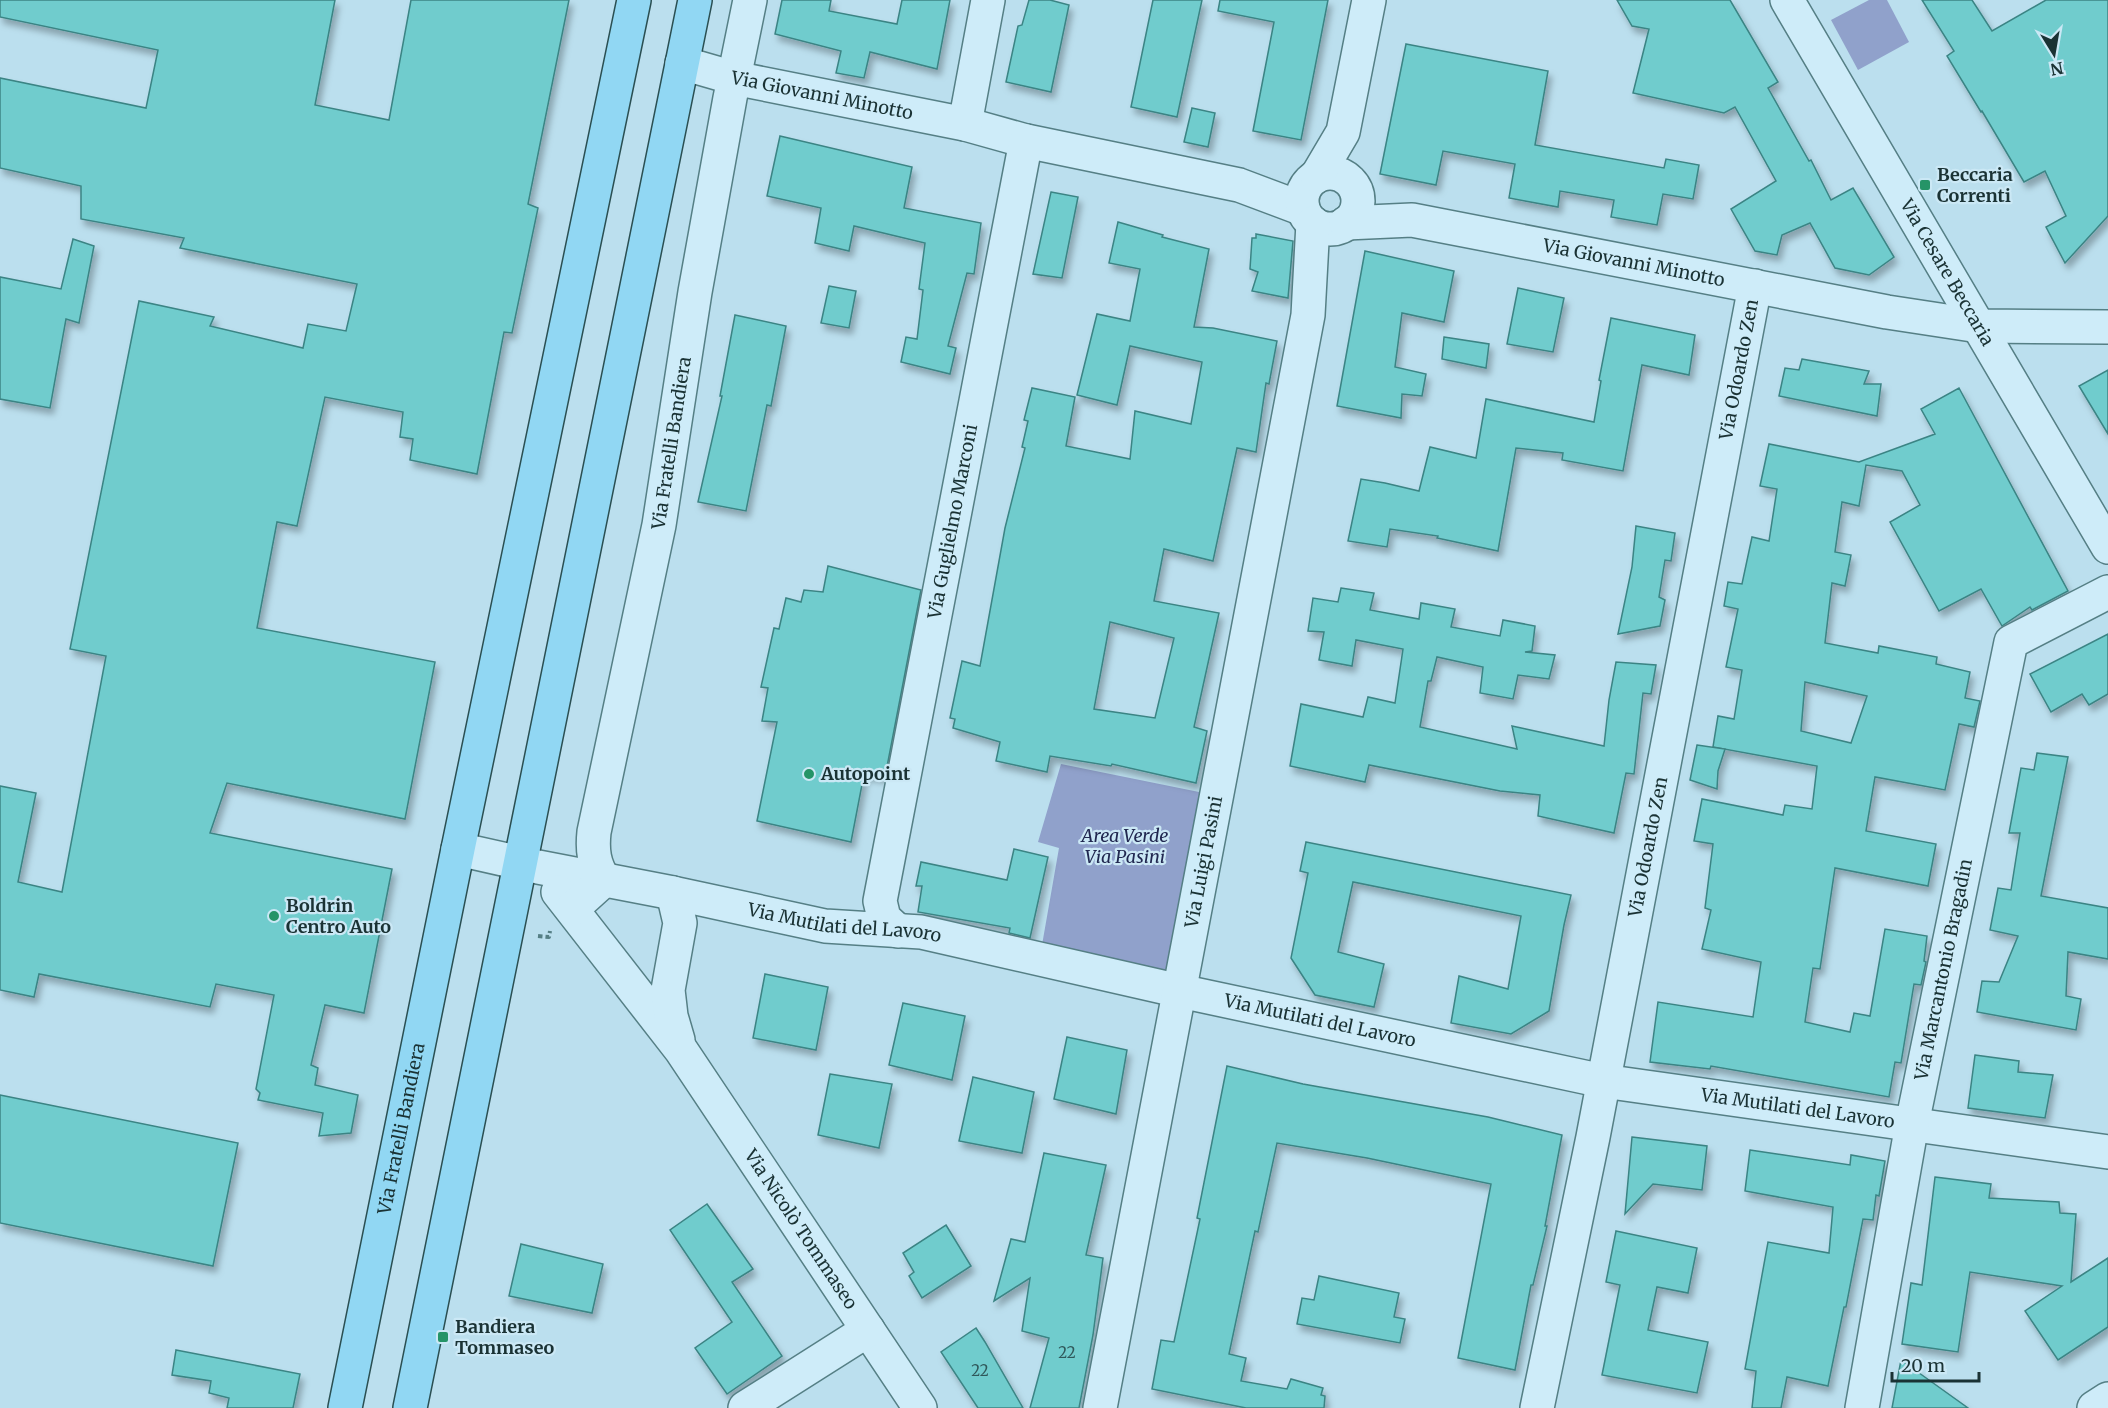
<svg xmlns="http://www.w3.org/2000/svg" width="2108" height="1408" font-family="Merriweather,serif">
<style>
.green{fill:#90a1cb}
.building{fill:#70cccd;stroke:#3b8484;stroke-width:1.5;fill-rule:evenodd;filter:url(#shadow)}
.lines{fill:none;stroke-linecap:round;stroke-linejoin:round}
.minor-casing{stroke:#557f85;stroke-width:36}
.major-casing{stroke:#2a4f52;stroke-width:36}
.path{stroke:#557f85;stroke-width:4;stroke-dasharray:4.5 3;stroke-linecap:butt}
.minor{stroke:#ceecf9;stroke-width:33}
.major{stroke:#91d7f3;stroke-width:33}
.poi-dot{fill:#259467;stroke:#cbe8f5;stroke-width:2}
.labels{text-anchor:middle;stroke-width:4.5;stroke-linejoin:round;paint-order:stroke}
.number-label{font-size:15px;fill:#30585a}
.street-label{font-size:18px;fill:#1a3234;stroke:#cbe8f5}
.poi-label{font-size:18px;font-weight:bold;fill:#1a3234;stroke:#cbe8f5;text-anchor:start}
.park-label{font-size:18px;font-style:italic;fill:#212850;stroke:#cbe8f5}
</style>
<defs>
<filter id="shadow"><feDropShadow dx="3.5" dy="6" stdDeviation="3" flood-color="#0004"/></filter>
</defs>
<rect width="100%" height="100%" fill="#bbdfee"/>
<g class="green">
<path d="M 1869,0 L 1887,0 L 1909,42 L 1858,70 L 1831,20 Z"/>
<path d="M 1061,764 L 1204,793 L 1168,973 L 1042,945 L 1059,848 L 1038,842 Z"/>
</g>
<g class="building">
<path d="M 0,0 L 335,0 L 315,105 L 389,120 L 411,0 L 569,0 L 528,204 L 538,208 L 512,333 L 504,332 L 477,474 L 410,460 L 413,439 L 400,437 L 403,412 L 325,397 L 297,526 L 277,522 L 257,628 L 435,662 L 405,819 L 227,783 L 210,833 L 392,869 L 364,1013 L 325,1005 L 311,1065 L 318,1068 L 315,1085 L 358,1095 L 351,1133 L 319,1136 L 323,1113 L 258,1100 L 260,1093 L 256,1089 L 274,995 L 216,984 L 210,1007 L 39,974 L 34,997 L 0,990 L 0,786 L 36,793 L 18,882 L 62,892 L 106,656 L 70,649 L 139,301 L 214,317 L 210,326 L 303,348 L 308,324 L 346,331 L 357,284 L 180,248 L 184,238 L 81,219 L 81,186 L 0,168 L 0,78 L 146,108 L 158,50 L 0,17 Z"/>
<path d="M 782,0 L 831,0 L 829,11 L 897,24 L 902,0 L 950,0 L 937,69 L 870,52 L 864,78 L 836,73 L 841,51 L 775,34 Z"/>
<path d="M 1029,0 L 1050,0 L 1069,5 L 1051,92 L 1006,82 L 1018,26 L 1022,25 Z"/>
<path d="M 1153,0 L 1202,0 L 1177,117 L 1131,107 Z"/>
<path d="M 1220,0 L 1328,0 L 1301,140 L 1253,131 L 1274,22 L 1218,11 Z"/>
<path d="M 1617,0 L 1730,0 L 1778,82 L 1768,88 L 1809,161 L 1811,160 L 1831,200 L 1853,188 L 1894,257 L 1869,275 L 1835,268 L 1810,223 L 1782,235 L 1777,255 L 1755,251 L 1731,209 L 1776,181 L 1735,107 L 1724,113 L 1633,93 L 1649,29 L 1632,26 Z"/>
<path d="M 1922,0 L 1972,0 L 1992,31 L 2046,0 L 2108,0 L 2108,216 L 2065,263 L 2046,227 L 2066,216 L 2045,171 L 2024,182 L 1982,111 L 1981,112 L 1947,56 L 1954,51 Z"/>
<path d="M 1406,44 L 1548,71 L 1535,145 L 1664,168 L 1666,159 L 1699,165 L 1693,199 L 1663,194 L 1657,225 L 1611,217 L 1614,200 L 1560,191 L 1558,207 L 1509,198 L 1515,164 L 1443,151 L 1436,185 L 1380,174 Z"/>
<path d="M 1192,108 L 1215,113 L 1208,147 L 1184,142 Z"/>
<path d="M 780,136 L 912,167 L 904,208 L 981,223 L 974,274 L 967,273 L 948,346 L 956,348 L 950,374 L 901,362 L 906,337 L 917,339 L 923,290 L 919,289 L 925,243 L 854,226 L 849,251 L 815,243 L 821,208 L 767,196 Z"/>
<path d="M 1051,192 L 1078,197 L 1062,278 L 1033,274 Z"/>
<path d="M 1118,222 L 1163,235 L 1162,237 L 1209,249 L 1194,327 L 1213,328 L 1277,341 L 1269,384 L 1266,383 L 1256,452 L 1237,448 L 1213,561 L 1164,549 L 1154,601 L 1219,613 L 1194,727 L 1207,731 L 1196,783 L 1112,764 L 1111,766 L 1050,756 L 1047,772 L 996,761 L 1000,742 L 953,728 L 955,719 L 950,718 L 962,661 L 980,666 L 1005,528 L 1025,448 L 1022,447 L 1028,421 L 1024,420 L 1032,388 L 1075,397 L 1066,446 L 1130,459 L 1135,411 L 1191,424 L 1202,362 L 1130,346 L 1117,405 L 1077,395 L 1097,314 L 1130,321 L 1140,269 L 1109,263 ZM 1110,622 L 1174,638 L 1155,718 L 1094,709 Z"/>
<path d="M 1256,234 L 1293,241 L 1288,298 L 1252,291 L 1258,272 L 1250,269 L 1252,238 L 1256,238 Z"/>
<path d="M 73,239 L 94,246 L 79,323 L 66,319 L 50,408 L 0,399 L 0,277 L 61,289 Z"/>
<path d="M 1365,251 L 1454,271 L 1444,322 L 1402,313 L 1395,367 L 1426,374 L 1422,396 L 1402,394 L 1401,418 L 1337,406 Z"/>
<path d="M 829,286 L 856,291 L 849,328 L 821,323 Z"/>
<path d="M 1518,288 L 1564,298 L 1553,352 L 1507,344 Z"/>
<path d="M 735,315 L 786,326 L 771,406 L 767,405 L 746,511 L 698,502 L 722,396 L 720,396 Z"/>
<path d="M 1611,318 L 1695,335 L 1689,375 L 1642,365 L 1623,471 L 1562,460 L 1563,453 L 1516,448 L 1498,551 L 1437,538 L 1438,536 L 1390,529 L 1387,547 L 1348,541 L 1361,479 L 1385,483 L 1419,491 L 1430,447 L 1476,458 L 1486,399 L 1594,422 L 1601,381 L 1599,380 Z"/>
<path d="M 1444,337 L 1489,344 L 1486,368 L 1442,359 Z"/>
<path d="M 1802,359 L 1869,371 L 1864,384 L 1881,384 L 1877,416 L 1779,396 L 1785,368 L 1799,370 Z"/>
<path d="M 2108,370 L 2108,434 L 2079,386 Z"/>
<path d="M 1959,388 L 2068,591 L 2032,610 L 2030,607 L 2002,626 L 1981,589 L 1939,611 L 1890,522 L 1920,505 L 1902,471 L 1866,465 L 1859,506 L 1842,502 L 1835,552 L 1851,555 L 1845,586 L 1832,583 L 1825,643 L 1878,653 L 1879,646 L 1937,657 L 1936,664 L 1970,672 L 1965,698 L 1980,701 L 1974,727 L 1959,724 L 1945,790 L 1875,777 L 1866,831 L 1936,844 L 1928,886 L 1835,868 L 1820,969 L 1813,968 L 1805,1022 L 1850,1032 L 1854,1013 L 1870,1016 L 1885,929 L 1927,936 L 1924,961 L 1926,962 L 1921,985 L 1914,984 L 1901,1063 L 1895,1062 L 1889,1097 L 1711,1066 L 1710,1069 L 1650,1062 L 1658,1002 L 1753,1017 L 1761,962 L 1702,949 L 1711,910 L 1705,908 L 1713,844 L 1694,841 L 1702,799 L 1783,815 L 1785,805 L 1812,809 L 1817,766 L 1713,747 L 1718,716 L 1734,719 L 1742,670 L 1726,667 L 1738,609 L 1724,606 L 1728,582 L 1742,584 L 1752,537 L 1769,541 L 1777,489 L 1760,486 L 1769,444 L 1859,462 L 1935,434 L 1921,409 ZM 1805,682 L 1867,696 L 1851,743 L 1801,731 Z"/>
<path d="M 1636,526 L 1675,533 L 1671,561 L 1665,560 L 1659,597 L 1665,600 L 1660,626 L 1618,634 L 1632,567 Z"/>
<path d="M 828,566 L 921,590 L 885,777 L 864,774 L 851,842 L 757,821 L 777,722 L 762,721 L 768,688 L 761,687 L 774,628 L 779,629 L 786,598 L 801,602 L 804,590 L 823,592 Z"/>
<path d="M 1341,588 L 1374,593 L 1370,610 L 1419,619 L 1421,603 L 1455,609 L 1451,627 L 1500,636 L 1503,620 L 1535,626 L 1532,651 L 1525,652 L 1555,655 L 1549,679 L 1518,675 L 1513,699 L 1480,693 L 1483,667 L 1437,657 L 1431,681 L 1428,681 L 1420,727 L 1517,749 L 1512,726 L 1604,746 L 1609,700 L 1616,662 L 1656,665 L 1651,694 L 1643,693 L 1634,774 L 1626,773 L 1614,833 L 1538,816 L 1540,795 L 1500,791 L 1369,765 L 1365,782 L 1290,766 L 1301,704 L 1363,717 L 1368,697 L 1395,703 L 1403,649 L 1356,640 L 1352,666 L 1319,660 L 1324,632 L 1308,631 L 1313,598 L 1338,602 Z"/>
<path d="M 2108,634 L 2108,694 L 2089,705 L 2082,694 L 2051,712 L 2030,674 Z"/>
<path d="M 1697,745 L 1725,749 L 1718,771 L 1717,789 L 1690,780 Z"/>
<path d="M 2037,753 L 2068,757 L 2041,896 L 2108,908 L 2108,959 L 2068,952 L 2066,996 L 2081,999 L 2076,1030 L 1977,1012 L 1982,981 L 1999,982 L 2018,936 L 1990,930 L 1998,888 L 2011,890 L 2020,833 L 2009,833 L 2021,768 L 2034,770 Z"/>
<path d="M 1306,842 L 1571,895 L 1564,925 L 1549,1011 L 1511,1034 L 1451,1023 L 1459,976 L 1508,989 L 1521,916 L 1353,882 L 1338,952 L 1384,964 L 1374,1007 L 1315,995 L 1291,958 L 1308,873 L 1300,871 Z"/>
<path d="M 1014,849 L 1048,857 L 1030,938 L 1009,933 L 1010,928 L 918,912 L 922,886 L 916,886 L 921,862 L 1007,880 Z"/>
<path d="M 765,974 L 828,987 L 816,1050 L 753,1038 Z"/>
<path d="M 903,1003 L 965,1016 L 952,1080 L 889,1065 Z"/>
<path d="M 1067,1037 L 1127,1050 L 1116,1114 L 1054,1099 Z"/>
<path d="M 1975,1055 L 2019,1061 L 2018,1072 L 2053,1075 L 2045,1118 L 1968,1108 Z"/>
<path d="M 1227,1066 L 1303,1084 L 1488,1117 L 1562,1135 L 1545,1226 L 1547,1226 L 1533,1285 L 1531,1285 L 1515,1370 L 1458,1358 L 1491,1184 L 1367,1158 L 1277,1143 L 1258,1232 L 1255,1231 L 1229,1354 L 1246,1358 L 1241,1381 L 1287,1389 L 1291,1379 L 1323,1388 L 1321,1395 L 1325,1396 L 1324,1408 L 1246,1408 L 1152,1389 L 1161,1340 L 1174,1342 L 1200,1219 L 1197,1218 Z"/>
<path d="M 830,1074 L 892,1084 L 879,1148 L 818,1135 Z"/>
<path d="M 973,1077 L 1034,1092 L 1022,1153 L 959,1141 Z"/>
<path d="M 0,1095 L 238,1143 L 213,1266 L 0,1223 Z"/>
<path d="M 1632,1137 L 1707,1146 L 1702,1190 L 1653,1184 L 1625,1214 Z"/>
<path d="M 1750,1150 L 1850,1165 L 1851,1155 L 1885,1161 L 1879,1196 L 1876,1195 L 1873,1220 L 1863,1219 L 1846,1307 L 1844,1307 L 1828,1386 L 1787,1377 L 1781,1408 L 1752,1408 L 1756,1371 L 1745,1369 L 1768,1242 L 1829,1253 L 1833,1207 L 1745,1191 Z"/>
<path d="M 1044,1153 L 1106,1165 L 1086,1255 L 1103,1258 L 1093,1335 L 1079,1408 L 1030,1408 L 1049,1338 L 1022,1331 L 1030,1278 L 994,1301 L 1011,1239 L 1025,1242 Z"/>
<path d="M 1935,1177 L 1991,1184 L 1989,1198 L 2059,1202 L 2060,1213 L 2076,1214 L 2071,1282 L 2108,1258 L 2108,1327 L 2058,1360 L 2025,1311 L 2062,1286 L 1970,1272 L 1958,1352 L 1902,1344 L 1911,1283 L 1922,1285 Z"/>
<path d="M 707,1204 L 753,1269 L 732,1282 L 782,1356 L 727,1394 L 695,1348 L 732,1322 L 670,1230 Z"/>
<path d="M 946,1225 L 971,1266 L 922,1298 L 909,1276 L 914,1272 L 903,1253 Z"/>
<path d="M 1616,1231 L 1697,1248 L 1688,1293 L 1657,1287 L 1648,1330 L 1708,1342 L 1697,1393 L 1602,1375 L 1620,1285 L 1606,1282 Z"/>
<path d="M 521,1244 L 603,1264 L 592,1313 L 509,1296 Z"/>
<path d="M 1319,1276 L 1399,1293 L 1394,1317 L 1405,1319 L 1400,1343 L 1297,1324 L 1302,1298 L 1314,1300 Z"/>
<path d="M 976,1328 L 985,1342 L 1023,1408 L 978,1408 L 941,1352 Z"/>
<path d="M 176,1350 L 300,1374 L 293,1408 L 227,1408 L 229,1398 L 209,1393 L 211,1381 L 172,1375 Z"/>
<path d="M 1901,1360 L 1968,1408 L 1892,1408 Z"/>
</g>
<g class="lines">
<g class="minor-casing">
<g id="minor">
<path id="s1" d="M 1787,0 L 2108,547"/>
<path id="s2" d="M 682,63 L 734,78 L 965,124 L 1026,141 L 1239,185 L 1303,209"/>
<path d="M 965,124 L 988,0"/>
<circle cx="1330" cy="201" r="28"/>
<path d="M 1317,176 L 1343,132 L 1369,0"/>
<path id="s3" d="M 1346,223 L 1412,220 L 1887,312 L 1979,326 L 2108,327"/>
<path id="s4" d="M 458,849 L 538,867 L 673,893 L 825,926 L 921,932 L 1180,991 L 1603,1081 L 2108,1152"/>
<path id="s5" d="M 558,892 L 681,1050 L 920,1408"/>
<path d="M 673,893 L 680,923 L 668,990 L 671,1016 L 678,1040"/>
<path id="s6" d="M 572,909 L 604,880 C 594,864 592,851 594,832 L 659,525 L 695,292 L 730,98 L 750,0"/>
<path id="s7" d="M 898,931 L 884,918 L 880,901 L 1026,141"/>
<path d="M 745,1408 L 868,1330"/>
<path id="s8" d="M 1100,1408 L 1308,315 L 1313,223"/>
<path id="s9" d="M 1537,1408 L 1593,1137 L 1755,286"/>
<path id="s10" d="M 1862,1408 L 1912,1124 L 2011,642 L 2108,592"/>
<path d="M 2094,1408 L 2108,1399"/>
</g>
</g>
<g class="major-casing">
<g id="major">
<path id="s11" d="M 345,1408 L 458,849 L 634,0"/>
<path d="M 410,1408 L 695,0"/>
</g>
</g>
<path class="path" d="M 538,936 L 549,937 L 550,931"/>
<use href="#minor" class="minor"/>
<use href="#major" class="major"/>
</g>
<g class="poi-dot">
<rect x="1919" y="179" width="12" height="12" rx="3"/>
<circle cx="809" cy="774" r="6"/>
<circle cx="274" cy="916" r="6"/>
<rect x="437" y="1331" width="12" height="12" rx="3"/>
</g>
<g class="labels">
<g class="number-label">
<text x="1067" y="1358">22</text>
<text x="980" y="1376">22</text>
</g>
<g class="street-label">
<text dy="6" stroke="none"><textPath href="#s2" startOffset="144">Via Giovanni Minotto</textPath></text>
<text dy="6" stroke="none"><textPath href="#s3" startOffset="292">Via Giovanni Minotto</textPath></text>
<text dy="6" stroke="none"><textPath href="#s1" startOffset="316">Via Cesare Beccaria</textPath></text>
<text dy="6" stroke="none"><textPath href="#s9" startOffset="1058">Via Odoardo Zen</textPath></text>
<text dy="6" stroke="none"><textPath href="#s6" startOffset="490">Via Fratelli Bandiera</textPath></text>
<text dy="6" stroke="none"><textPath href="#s7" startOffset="423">Via Guglielmo Marconi</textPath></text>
<text dy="6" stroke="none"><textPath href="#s9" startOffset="572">Via Odoardo Zen</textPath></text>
<text dy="6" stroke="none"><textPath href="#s8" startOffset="556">Via Luigi Pasini</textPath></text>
<text dy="6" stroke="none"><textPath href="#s4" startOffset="394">Via Mutilati del Lavoro</textPath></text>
<text dy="6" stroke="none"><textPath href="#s10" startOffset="446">Via Marcantonio Bragadin</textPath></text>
<text dy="6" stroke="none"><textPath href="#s4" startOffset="880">Via Mutilati del Lavoro</textPath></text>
<text dy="6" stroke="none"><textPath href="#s4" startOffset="1366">Via Mutilati del Lavoro</textPath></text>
<text dy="6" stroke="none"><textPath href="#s11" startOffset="285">Via Fratelli Bandiera</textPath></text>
<text dy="6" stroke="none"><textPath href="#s5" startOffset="416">Via Nicolò Tommaseo</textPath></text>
</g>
<g class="poi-label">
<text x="1937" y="181">Beccaria<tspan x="1937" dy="21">Correnti</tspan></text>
<text x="821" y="780">Autopoint</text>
<text x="286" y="912">Boldrin<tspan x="286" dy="21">Centro Auto</tspan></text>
<text x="455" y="1333">Bandiera<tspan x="455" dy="21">Tommaseo</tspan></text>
</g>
<g class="park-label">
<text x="1125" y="842">Area Verde<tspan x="1125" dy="21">Via Pasini</tspan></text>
</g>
</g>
<g transform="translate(2054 54) rotate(169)" stroke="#cbe8f5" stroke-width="4.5" paint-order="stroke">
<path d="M0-4.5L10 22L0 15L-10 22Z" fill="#1a3234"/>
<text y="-9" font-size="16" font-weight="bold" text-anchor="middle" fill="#1a3234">N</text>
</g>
<path d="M1892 1372v9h87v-9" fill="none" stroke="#1a3234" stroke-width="3"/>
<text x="1901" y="1372" font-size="18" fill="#1a3234" stroke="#cbe8f5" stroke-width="4.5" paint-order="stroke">20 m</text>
</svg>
